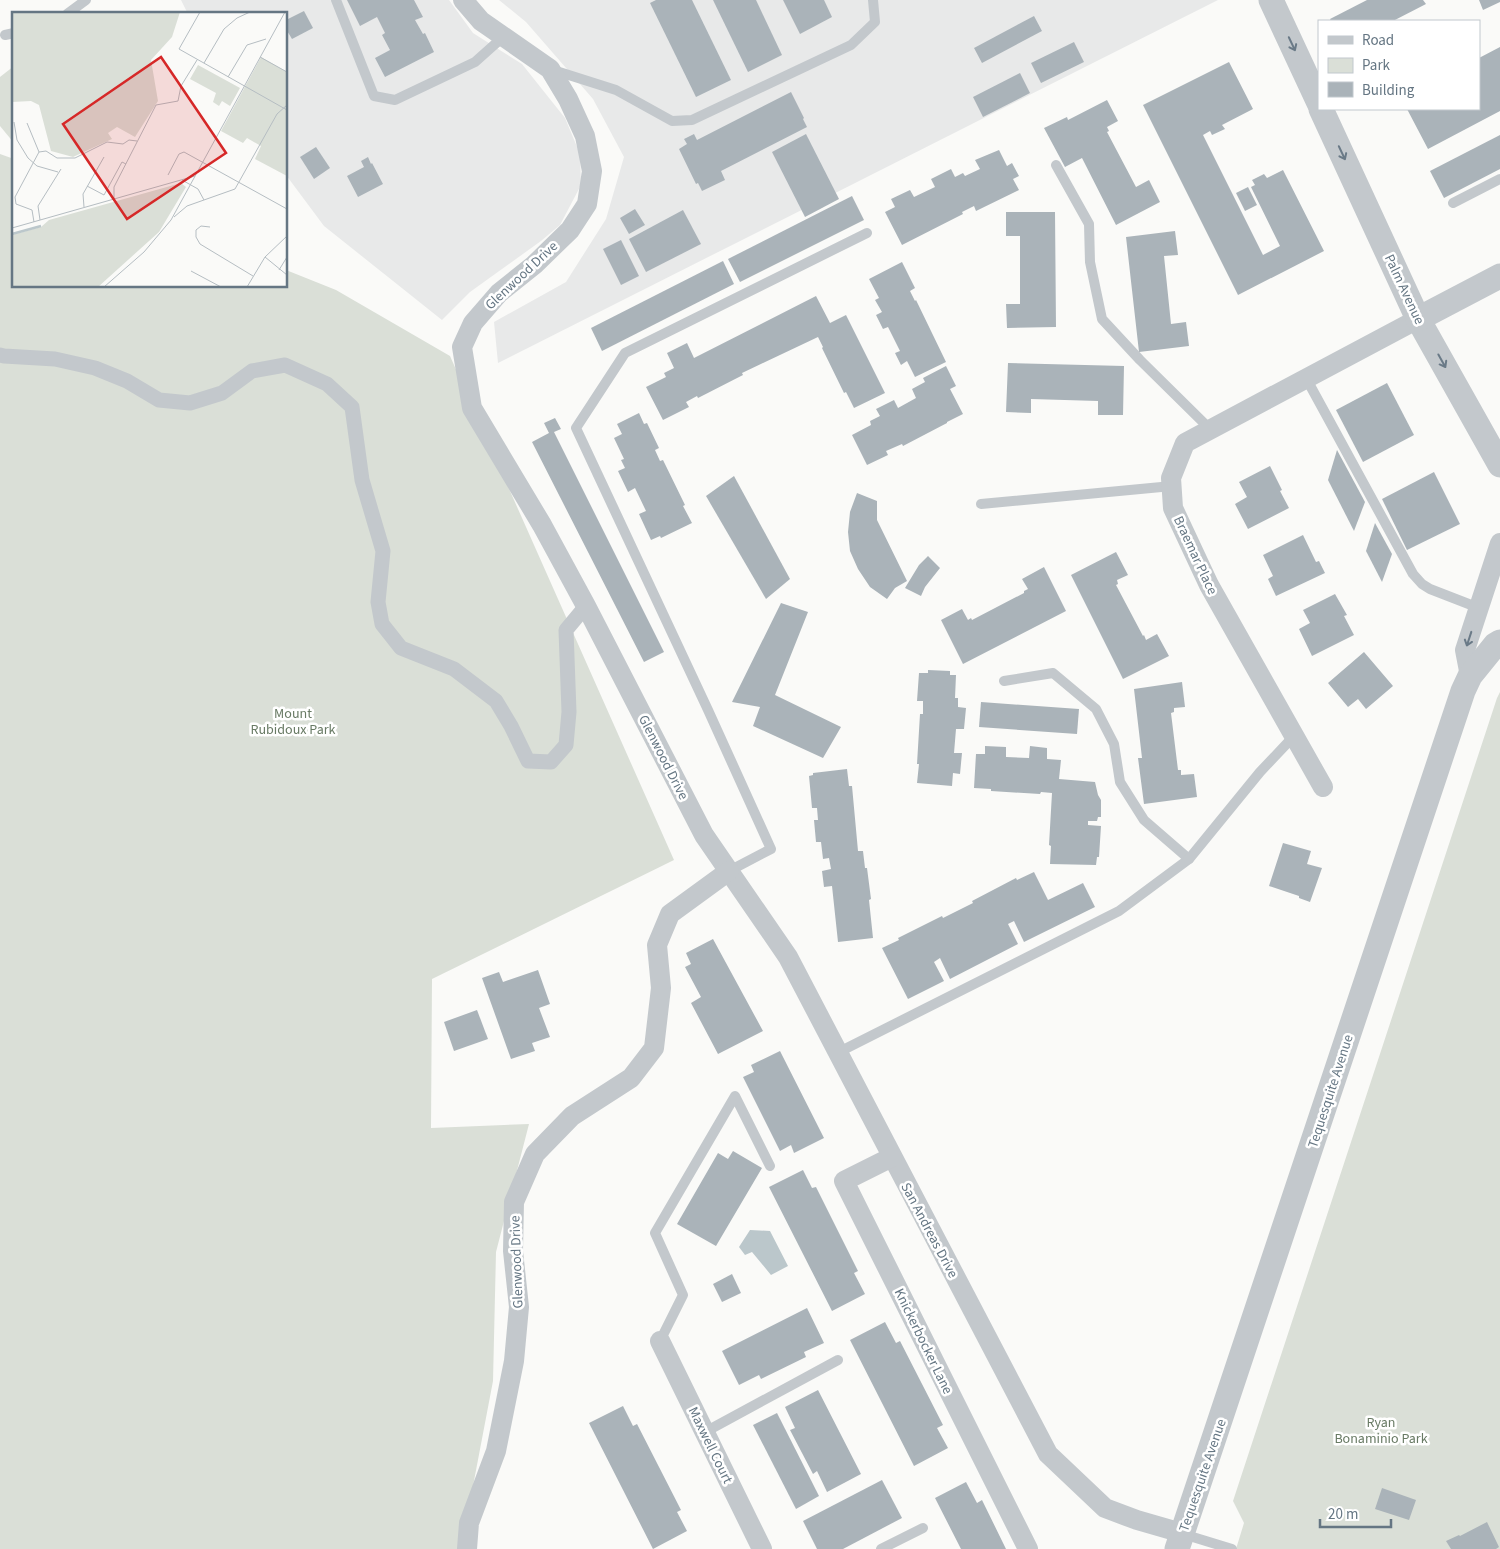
<svg xmlns="http://www.w3.org/2000/svg" width="1500" height="1549" font-family="'Source Sans 3',sans-serif">
<style>
.built{fill:#e8e9e9}
.green{fill:#dadfd7}
.water{fill:#bbc7cb}
.building{fill:#aab3b9}
.lines{fill:none;stroke-linecap:round;stroke-linejoin:round}
.service{stroke:#c3c8cc;stroke-width:10}
.pedestrian{stroke:#c3c8cc;stroke-width:15}
.minor{stroke:#c3c8cc;stroke-width:20}
.tertiary{stroke:#c3c8cc;stroke-width:25}
.oneway{stroke:#6a7a87}
.labels{text-anchor:middle;stroke-width:5;stroke-linejoin:round;paint-order:stroke}
.street-label{font-size:14px;fill:#657683;stroke:#fff}
.park-label{font-size:14px;fill:#687a64;stroke:#fff}
.inset-river{fill:none;stroke:#bbc7cb;stroke-width:2.5}
.inset-road{fill:none;stroke:#b5bdc2;stroke-width:1}
.view{fill:#d62828;fill-opacity:0.15;stroke:#d62828;stroke-width:2.5}
.inset-edge{fill:none;stroke:#657683;stroke-width:2.5}
</style>
<rect width="100%" height="100%" fill="#fafaf8"/>
<g class="built">
<path d="M 181,0 L 449,0 L 473,33 L 522,64 L 565,118 L 580,154 L 581,185 L 560,225 L 541,241 L 470,292 L 442,320 L 324,226 L 286,175 L 286,14 L 188,14 Z"/>
<path d="M 499,0 L 1218,0 L 498,363 L 494,322 L 566,282 L 606,219 L 624,157 L 593,99 L 526,22 Z"/>
</g>
<g class="green">
<path d="M 14,66 L 14,143 L 0,126 L 0,77 Z"/>
<path d="M 0,154 L 14,159 L 14,286 L 286,286 L 286,270 L 336,290 L 450,356 L 674,860 L 432,979 L 431,1128 L 529,1124 L 496,1252 L 493,1381 L 461,1549 L 0,1549 Z"/>
<path d="M 1500,692 L 1500,1549 L 1236,1549 L 1244,1523 L 1233,1501 L 1497,698 Z"/>
</g>
<path class="water" d="M 750,1230 L 770,1231 L 788,1266 L 771,1275 L 752,1252 L 745,1255 L 739,1247 Z"/>
<g class="building">
<path d="M 347,0 L 414,0 L 423,17 L 415,20 L 423,34 L 425,33 L 434,52 L 385,77 L 375,58 L 390,50 L 382,35 L 385,33 L 377,17 L 360,26 Z"/>
<path d="M 656,0 L 692,0 L 731,80 L 696,97 L 650,3 Z"/>
<path d="M 713,0 L 756,0 L 782,55 L 748,72 Z"/>
<path d="M 783,0 L 824,0 L 832,17 L 800,34 Z"/>
<path d="M 1367,0 L 1423,0 L 1426,4 L 1393,21 L 1331,21 L 1330,19 Z"/>
<path d="M 1479,0 L 1500,0 L 1500,2 L 1483,10 Z"/>
<path d="M 304,11 L 313,28 L 292,39 L 286,29 L 286,20 Z"/>
<path d="M 1034,16 L 1042,31 L 982,63 L 974,48 Z"/>
<path d="M 1074,42 L 1084,62 L 1041,83 L 1031,63 Z"/>
<path d="M 1500,47 L 1500,111 L 1428,149 L 1407,109 L 1479,109 L 1479,58 Z"/>
<path d="M 1229,62 L 1253,109 L 1222,125 L 1225,129 L 1212,135 L 1210,131 L 1203,135 L 1263,255 L 1280,246 L 1251,187 L 1255,185 L 1252,180 L 1264,174 L 1267,178 L 1283,170 L 1324,251 L 1238,295 L 1143,105 Z"/>
<path d="M 1020,73 L 1030,93 L 983,117 L 973,97 Z"/>
<path d="M 791,92 L 804,118 L 803,119 L 807,127 L 721,171 L 725,180 L 702,191 L 698,183 L 696,184 L 679,149 L 687,144 L 684,139 L 694,134 L 697,140 Z"/>
<path d="M 1107,100 L 1118,121 L 1107,127 L 1109,131 L 1107,132 L 1136,187 L 1149,180 L 1160,202 L 1116,225 L 1082,158 L 1065,167 L 1044,128 L 1067,117 L 1068,120 Z"/>
<path d="M 806,134 L 839,199 L 805,217 L 772,152 Z"/>
<path d="M 1500,135 L 1500,169 L 1444,198 L 1430,171 Z"/>
<path d="M 316,147 L 330,168 L 314,179 L 300,157 Z"/>
<path d="M 999,150 L 1007,166 L 1012,163 L 1019,176 L 1013,179 L 1019,190 L 976,211 L 974,206 L 962,212 L 963,214 L 902,245 L 885,212 L 895,207 L 891,199 L 910,190 L 914,197 L 935,187 L 931,179 L 951,169 L 955,177 L 963,173 L 965,176 L 980,169 L 975,160 Z"/>
<path d="M 368,157 L 371,164 L 372,163 L 383,184 L 358,197 L 347,176 L 364,167 L 361,161 Z"/>
<path d="M 1248,187 L 1257,205 L 1245,211 L 1236,193 Z"/>
<path d="M 852,196 L 864,220 L 740,282 L 728,259 Z"/>
<path d="M 635,209 L 645,225 L 629,234 L 620,218 Z"/>
<path d="M 683,210 L 701,244 L 646,272 L 629,239 Z"/>
<path d="M 1006,212 L 1055,212 L 1056,327 L 1007,328 L 1006,304 L 1020,304 L 1020,236 L 1006,236 Z"/>
<path d="M 1175,231 L 1178,255 L 1164,256 L 1171,324 L 1186,322 L 1189,346 L 1139,352 L 1126,237 Z"/>
<path d="M 621,240 L 639,276 L 621,285 L 603,249 Z"/>
<path d="M 723,261 L 734,284 L 602,351 L 591,328 Z"/>
<path d="M 902,262 L 915,288 L 910,291 L 915,301 L 916,300 L 946,362 L 915,377 L 907,361 L 901,365 L 895,353 L 900,351 L 888,327 L 883,329 L 876,315 L 882,312 L 875,300 L 879,298 L 869,279 Z"/>
<path d="M 816,296 L 830,323 L 846,315 L 885,393 L 854,408 L 846,392 L 844,393 L 822,348 L 823,347 L 818,337 L 742,373 L 743,375 L 698,398 L 697,396 L 686,402 L 689,407 L 663,420 L 646,387 L 666,377 L 664,373 L 674,368 L 667,353 L 687,343 L 694,358 Z"/>
<path d="M 1008,363 L 1124,366 L 1123,415 L 1098,415 L 1098,401 L 1031,399 L 1031,413 L 1006,412 Z"/>
<path d="M 946,366 L 956,386 L 950,389 L 963,414 L 947,422 L 947,423 L 903,446 L 902,444 L 886,451 L 888,455 L 867,465 L 852,435 L 871,425 L 870,421 L 880,416 L 876,409 L 894,400 L 898,408 L 916,398 L 912,389 L 925,382 L 923,378 Z"/>
<path d="M 1387,383 L 1414,435 L 1363,462 L 1336,410 Z"/>
<path d="M 639,413 L 644,424 L 647,423 L 659,448 L 655,450 L 660,461 L 663,460 L 685,505 L 683,506 L 692,523 L 661,538 L 660,536 L 651,540 L 639,514 L 646,511 L 635,488 L 628,492 L 618,471 L 625,468 L 621,460 L 624,459 L 614,438 L 622,434 L 617,424 Z"/>
<path d="M 555,418 L 561,429 L 554,432 L 664,652 L 644,662 L 532,442 L 549,433 L 544,423 Z"/>
<path d="M 1337,450 L 1365,502 L 1354,531 L 1328,480 Z"/>
<path d="M 1270,466 L 1282,490 L 1280,491 L 1289,508 L 1248,529 L 1235,504 L 1247,497 L 1239,482 Z"/>
<path d="M 1434,472 L 1460,524 L 1407,550 L 1382,499 Z"/>
<path d="M 734,476 L 790,579 L 766,599 L 706,496 Z"/>
<path d="M 857,493 L 877,501 L 877,520 L 907,581 L 895,588 L 887,599 L 870,587 L 858,569 L 850,551 L 848,532 L 850,512 Z"/>
<path d="M 1375,523 L 1392,554 L 1382,582 L 1366,551 Z"/>
<path d="M 1303,535 L 1316,562 L 1319,561 L 1325,573 L 1276,596 L 1268,579 L 1273,576 L 1263,555 Z"/>
<path d="M 1116,552 L 1128,575 L 1117,580 L 1118,584 L 1116,585 L 1143,636 L 1144,635 L 1146,640 L 1157,634 L 1169,656 L 1123,679 L 1071,575 Z"/>
<path d="M 928,556 L 940,568 L 925,587 L 921,596 L 905,588 L 919,565 Z"/>
<path d="M 1044,567 L 1066,611 L 963,664 L 941,620 L 962,609 L 968,620 L 971,618 L 972,620 L 1024,593 L 1024,591 L 1028,589 L 1022,579 Z"/>
<path d="M 1335,594 L 1347,615 L 1344,616 L 1354,635 L 1312,656 L 1299,629 L 1310,623 L 1303,610 Z"/>
<path d="M 781,603 L 808,612 L 775,695 L 841,727 L 823,758 L 753,726 L 760,707 L 732,702 Z"/>
<path d="M 1364,652 L 1393,686 L 1366,709 L 1358,699 L 1348,707 L 1328,683 Z"/>
<path d="M 928,670 L 950,671 L 950,675 L 956,675 L 955,698 L 958,698 L 958,707 L 966,708 L 964,729 L 956,729 L 954,753 L 962,753 L 960,774 L 953,773 L 952,786 L 917,783 L 919,764 L 917,764 L 920,714 L 923,714 L 923,701 L 917,701 L 919,673 L 928,673 Z"/>
<path d="M 1182,682 L 1185,707 L 1174,708 L 1174,712 L 1171,713 L 1178,770 L 1181,770 L 1181,775 L 1194,774 L 1197,797 L 1144,804 L 1138,758 L 1142,758 L 1134,689 Z"/>
<path d="M 981,702 L 1079,709 L 1077,734 L 979,727 Z"/>
<path d="M 985,746 L 1006,747 L 1006,757 L 1029,758 L 1030,746 L 1047,748 L 1047,759 L 1061,760 L 1059,779 L 1095,782 L 1098,795 L 1101,800 L 1101,817 L 1098,817 L 1097,821 L 1088,821 L 1088,825 L 1101,826 L 1099,857 L 1097,857 L 1096,865 L 1050,864 L 1051,846 L 1049,845 L 1052,793 L 1041,792 L 1040,794 L 991,791 L 991,789 L 974,788 L 976,754 L 985,754 Z"/>
<path d="M 847,769 L 849,786 L 852,786 L 858,851 L 863,851 L 865,868 L 867,868 L 871,899 L 869,900 L 873,938 L 838,942 L 832,886 L 824,887 L 822,871 L 831,869 L 829,858 L 823,859 L 821,842 L 816,842 L 814,820 L 818,820 L 817,808 L 812,808 L 809,776 L 813,775 L 813,773 Z"/>
<path d="M 1283,843 L 1311,851 L 1307,864 L 1322,868 L 1310,902 L 1299,898 L 1299,896 L 1269,886 Z"/>
<path d="M 1034,872 L 1048,900 L 1083,883 L 1095,907 L 1024,942 L 1014,921 L 1008,924 L 1018,944 L 950,979 L 940,958 L 934,962 L 944,981 L 908,999 L 882,948 L 899,940 L 898,938 L 942,916 L 943,918 L 973,903 L 972,901 L 1016,878 L 1017,880 Z"/>
<path d="M 713,939 L 763,1031 L 718,1054 L 691,1003 L 701,997 L 685,967 L 691,964 L 686,953 Z"/>
<path d="M 538,970 L 550,1004 L 539,1008 L 550,1037 L 532,1043 L 535,1051 L 511,1059 L 482,978 L 499,972 L 503,982 Z"/>
<path d="M 477,1010 L 488,1039 L 454,1051 L 444,1022 Z"/>
<path d="M 780,1051 L 824,1138 L 794,1153 L 791,1145 L 780,1151 L 743,1077 L 754,1072 L 751,1065 Z"/>
<path d="M 733,1151 L 762,1168 L 716,1246 L 677,1224 L 718,1153 L 728,1159 Z"/>
<path d="M 803,1170 L 812,1188 L 816,1187 L 858,1271 L 854,1273 L 865,1294 L 832,1311 L 769,1187 Z"/>
<path d="M 732,1274 L 741,1293 L 722,1302 L 713,1284 Z"/>
<path d="M 807,1308 L 824,1343 L 804,1352 L 806,1357 L 761,1379 L 759,1375 L 739,1385 L 722,1351 Z"/>
<path d="M 885,1322 L 896,1343 L 900,1341 L 943,1425 L 937,1428 L 948,1448 L 914,1466 L 850,1340 Z"/>
<path d="M 818,1390 L 861,1474 L 827,1492 L 817,1471 L 813,1474 L 790,1430 L 795,1428 L 785,1407 Z"/>
<path d="M 623,1406 L 633,1426 L 637,1424 L 681,1510 L 677,1512 L 687,1531 L 653,1549 L 589,1423 Z"/>
<path d="M 777,1413 L 819,1496 L 796,1509 L 753,1425 Z"/>
<path d="M 882,1480 L 902,1518 L 843,1549 L 817,1549 L 803,1521 Z"/>
<path d="M 966,1482 L 977,1503 L 982,1500 L 1006,1549 L 961,1549 L 935,1498 Z"/>
<path d="M 1382,1488 L 1416,1500 L 1409,1520 L 1375,1509 Z"/>
<path d="M 1487,1522 L 1499,1547 L 1496,1549 L 1451,1549 L 1446,1541 L 1459,1535 L 1460,1536 Z"/>
</g>
<g class="lines">
<g class="service">
<path d="M 336,0 L 374,96 L 395,100 L 475,62 L 503,37"/>
<path d="M 67,14 L 86,0"/>
<path d="M 5,35 L 14,33"/>
<path d="M 553,70 L 616,90 L 672,121 L 692,120 L 851,45 L 875,22 L 873,0"/>
<path d="M 1056,165 L 1089,224 L 1090,262 L 1102,319 L 1140,360 L 1210,429"/>
<path d="M 1453,203 L 1500,179"/>
<path d="M 1306,378 L 1413,574 L 1422,584 L 1430,589 L 1479,608"/>
<path d="M 981,504 L 1172,486"/>
<path d="M 1004,681 L 1053,673 L 1096,709 L 1114,744 L 1120,782 L 1144,820 L 1189,859"/>
<path d="M 729,871 L 771,849 L 708,710 L 576,428 L 625,353 L 867,233"/>
<path d="M 837,1053 L 1119,911 L 1189,859 L 1260,772 L 1294,736"/>
<path d="M 660,1341 L 683,1295 L 655,1233 L 735,1096 L 770,1166"/>
<path d="M 705,1432 L 838,1360"/>
<path d="M 1183,1534 L 1232,1549"/>
<path d="M 881,1549 L 923,1528"/>
</g>
<path class="pedestrian" d="M 0,355 L 4,356 L 55,359 L 95,368 L 127,381 L 159,400 L 190,403 L 222,393 L 252,371 L 285,365 L 327,384 L 352,407 L 362,480 L 383,551 L 378,602 L 382,624 L 401,648 L 454,669 L 496,701 L 511,726 L 528,761 L 551,762 L 566,745 L 569,712 L 566,630 L 586,606"/>
<g class="minor">
<path d="M 463,0 L 481,21 L 550,69 L 568,99 L 585,136 L 592,171 L 587,204 L 570,230 L 534,265 L 499,293 L 473,323 L 462,347 L 472,408 L 542,525 L 586,606 L 704,835 L 788,957 L 1048,1454 L 1105,1508 L 1137,1520 L 1182,1533"/>
<path d="M 1470,676 L 1465,650 L 1500,543"/>
<path d="M 1323,787 L 1209,585 L 1173,508 L 1171,478 L 1185,443 L 1418,319"/>
<path d="M 892,1157 L 844,1181 L 1028,1549"/>
<path d="M 660,1341 L 762,1549"/>
<path d="M 467,1549 L 469,1523 L 496,1451 L 514,1361 L 519,1307 L 513,1251 L 514,1202 L 535,1154 L 572,1116 L 631,1078 L 654,1048 L 661,988 L 657,945 L 670,914 L 729,871"/>
</g>
<g class="tertiary">
<path d="M 1271,0 L 1319,103"/>
<path d="M 1321,109 L 1418,319 L 1500,465"/>
<path d="M 1418,319 L 1500,276"/>
<path d="M 1177,1549 L 1463,691 L 1470,676 L 1495,645 L 1500,642"/>
</g>
</g>
<defs><path id="oneway-shaft" d="M-6 0H5M1.5-3L5.5 0L1.5 3" fill="none" stroke-width="1.6" stroke-linecap="round" stroke-linejoin="round" transform="scale(1.25)"/></defs>
<g class="oneway">
<use href="#oneway-shaft" transform="translate(1292 44) rotate(65)"/>
<use href="#oneway-shaft" transform="translate(1342 153) rotate(65)"/>
<use href="#oneway-shaft" transform="translate(1442 361) rotate(61)"/>
<use href="#oneway-shaft" transform="translate(1469 639) rotate(108)"/>
</g>
<g class="labels">
<g class="street-label">
<text transform="translate(521 275) rotate(-43)" y="5">Glenwood Drive</text>
<text transform="translate(1405 289) rotate(65)" y="5">Palm Avenue</text>
<text transform="translate(1196 555) rotate(65)" y="5">Braemar Place</text>
<text transform="translate(664 757) rotate(63)" y="5">Glenwood Drive</text>
<text transform="translate(1330 1091) rotate(-72)" y="5">Tequesquite Avenue</text>
<text transform="translate(930 1230) rotate(62)" y="5">San Andreas Drive</text>
<text transform="translate(516 1262) rotate(-92)" y="5">Glenwood Drive</text>
<text transform="translate(924 1341) rotate(64)" y="5">Knickerbocker Lane</text>
<text transform="translate(711 1445) rotate(64)" y="5">Maxwell Court</text>
<text transform="translate(1202 1475) rotate(-71)" y="5">Tequesquite Avenue</text>
</g>
<g class="park-label">
<text x="293" y="718">Mount<tspan x="293" dy="16">Rubidoux Park</tspan></text>
<text x="1381" y="1427">Ryan<tspan x="1381" dy="16">Bonaminio Park</tspan></text>
</g>
</g>
<g transform="translate(12 12)">
<rect width="275" height="275" fill="#fafaf8"/>
<path d="M 0,0 L 168,0 L 160,25 L 139,48 L 146,89 L 123,125 L 105,115 L 96,121 L 100,127 L 61,145 L 39,139 L 27,93 L 19,89 L 0,90 ZM 249,45 L 275,60 L 275,164 L 243,147 L 249,134 L 235,126 L 231,131 L 209,119 ZM 186,53 L 228,76 L 218,94 L 210,89 L 207,94 L 201,90 L 204,81 L 178,67 ZM 169,171 L 174,175 L 147,220 L 86,275 L 0,275 L 0,223 L 29,215 L 37,208 Z" fill="#dadfd7"/>
<path class="inset-river" d="M 0,222 L 29,214"/>
<path class="inset-road" d="M 188,0 L 167,37 L 275,98M 248,45 L 275,60M 192,51 L 212,17 L 225,6 L 238,0M 216,65 L 235,33 L 254,27M 2,110 L 5,128 L 16,146 L 25,154 L 46,160M 15,111 L 27,140 L 34,139 L 45,146 L 63,146 L 95,130 L 111,132 L 117,128 L 125,129M 156,163 L 167,142 L 172,140 L 275,197M 170,168 L 186,177 L 192,188M 75,174 L 92,183 L 110,150 L 114,152M 102,187 L 102,175 L 144,93 L 166,89 L 169,74 L 185,48M 72,195 L 71,182 L 92,145M 162,205 L 175,194 L 223,177 L 265,102 L 275,93M 28,208 L 26,194 L 49,157M 22,210 L 20,198 L 4,192 L 3,185 L 27,140M 198,215 L 189,214 L 184,218 L 184,225 L 188,232 L 241,264M 0,216 L 183,164M 253,245 L 275,263M 267,258 L 275,245M 179,259 L 209,275M 92,275 L 132,240 L 159,208 L 273,0M 235,275 L 253,245 L 275,224"/>
<path class="view" d="M 149,45 L 214,141 L 115,207 L 51,112 Z"/>
<rect width="275" height="275" class="inset-edge"/>
</g>
<rect x="1318" y="20" width="162" height="90" fill="#ffffff" stroke="#c1c8cd"/>
<rect x="1328" y="36" width="25" height="8" fill="#c3c8cc" stroke="#c1c8cd"/>
<text x="1362" y="45" font-size="15" fill="#657683">Road</text>
<rect x="1328" y="58" width="25" height="15" fill="#dadfd7" stroke="#c1c8cd"/>
<text x="1362" y="70" font-size="15" fill="#657683">Park</text>
<rect x="1328" y="82" width="25" height="15" fill="#aab3b9" stroke="#c1c8cd"/>
<text x="1362" y="95" font-size="15" fill="#657683">Building</text>
<path d="M1320 1519v8h71v-8" fill="none" stroke="#657683" stroke-width="2.5"/>
<text x="1328" y="1519" font-size="15" fill="#657683" stroke="#ffffff" stroke-width="4" paint-order="stroke">20 m</text>
</svg>
